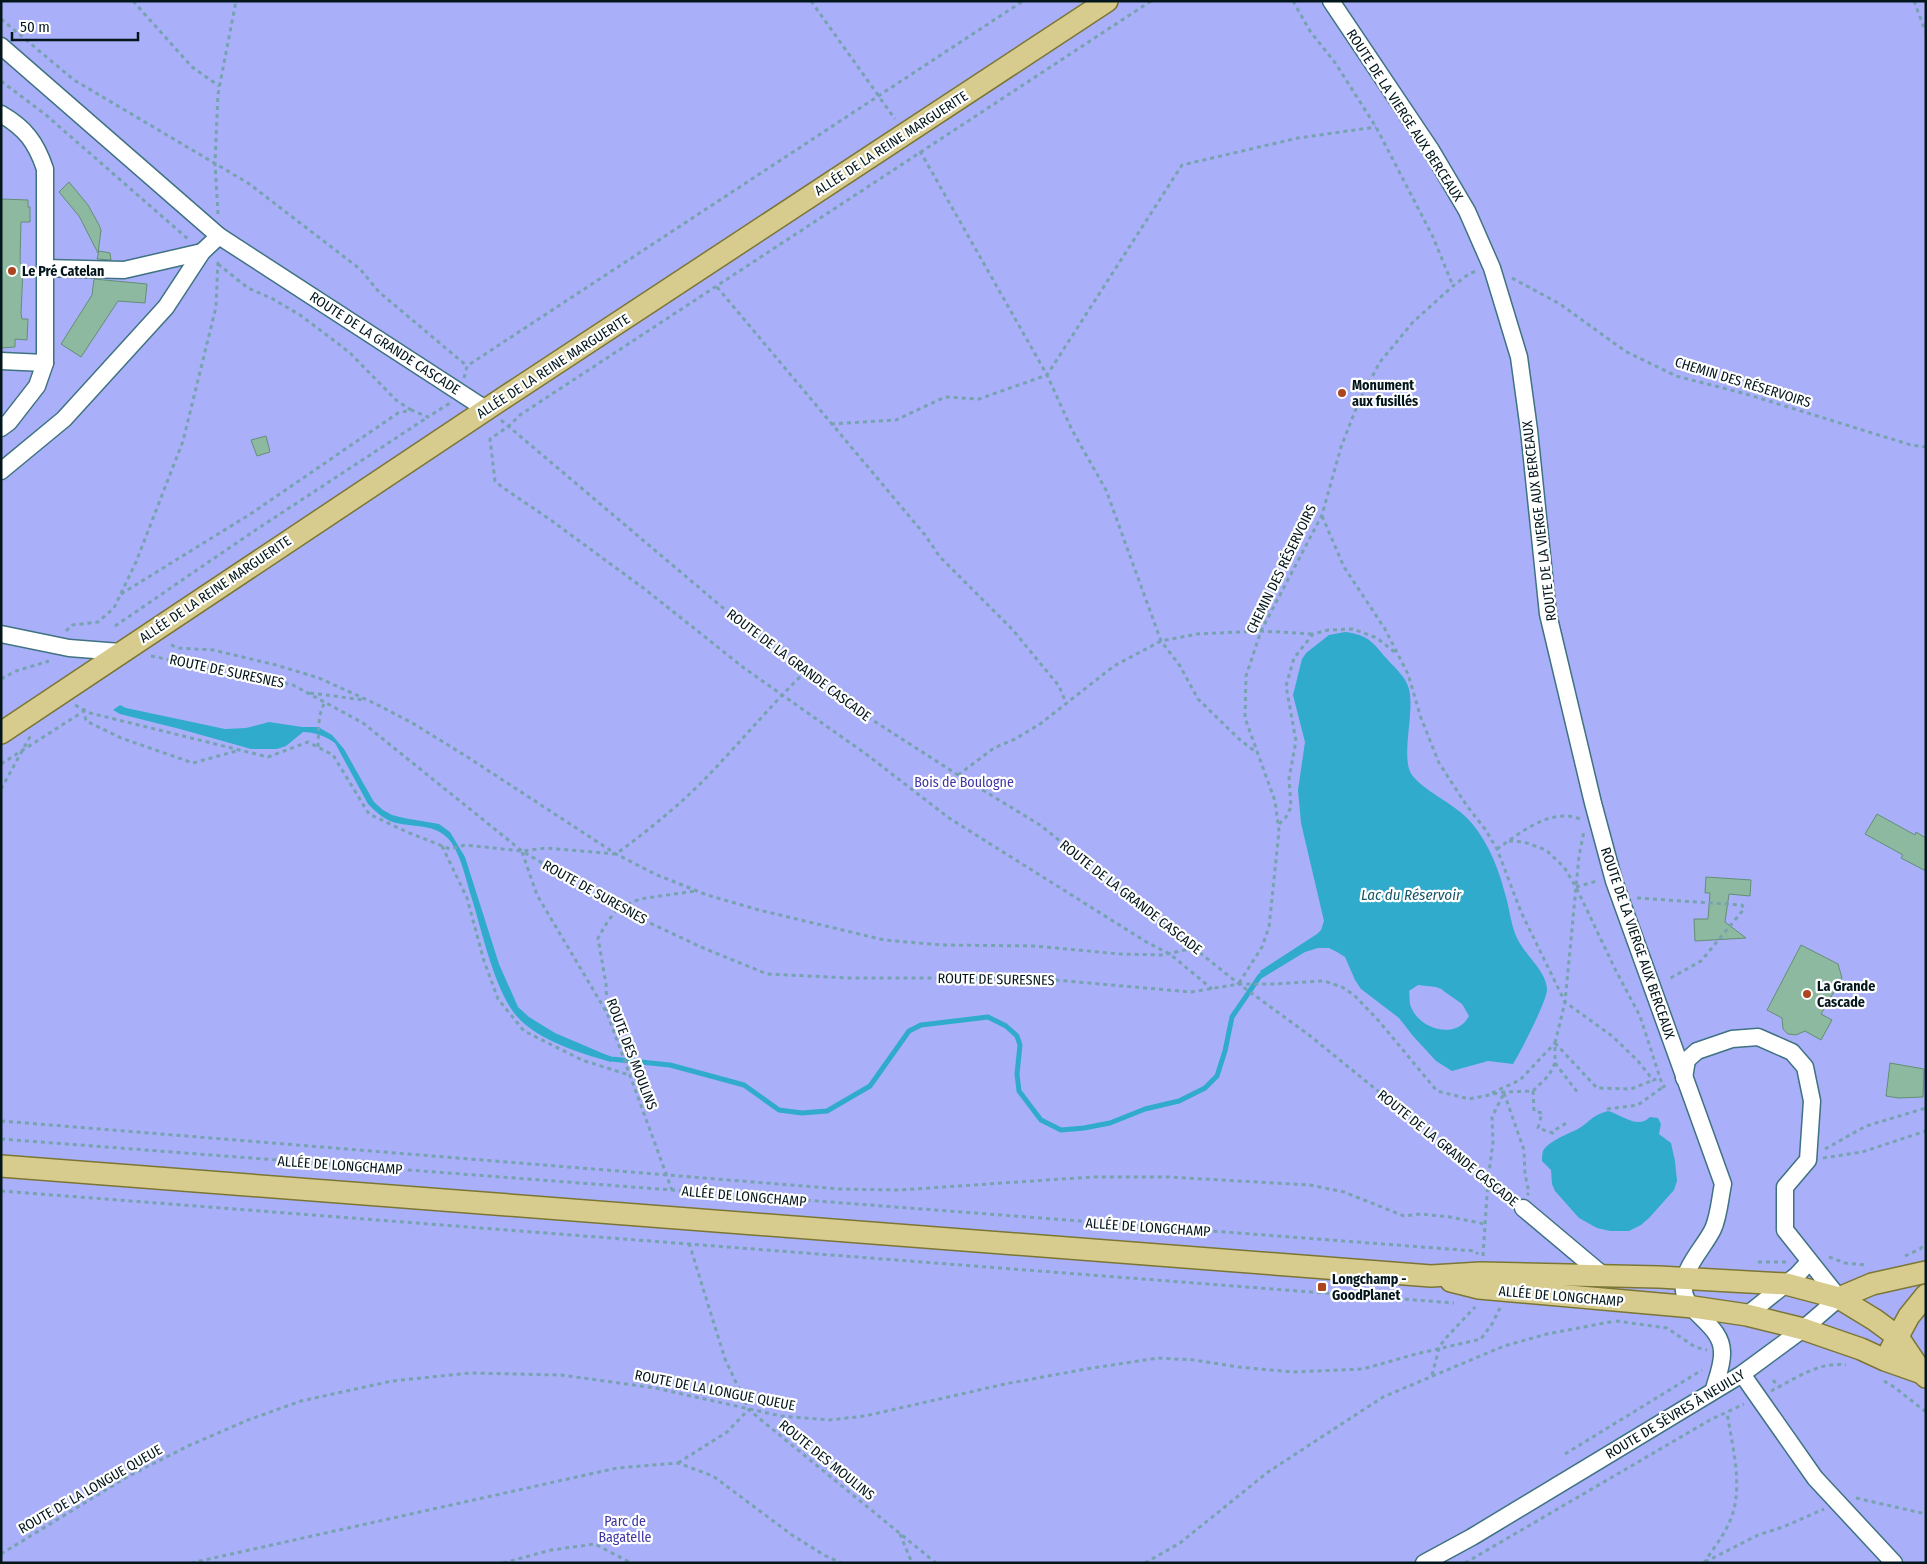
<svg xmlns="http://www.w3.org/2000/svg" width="1927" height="1564" font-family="'Fira Sans Condensed',sans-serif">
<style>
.green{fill:#a9b0f9}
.water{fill:#31abcb;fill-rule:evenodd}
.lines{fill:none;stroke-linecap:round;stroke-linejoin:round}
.stream{stroke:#31abcb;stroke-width:5}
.building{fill:#8cb9a0;stroke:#638e76}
.minor-casing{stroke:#3f7282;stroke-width:19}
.major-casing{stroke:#7b7634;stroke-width:24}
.path{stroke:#77a2af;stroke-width:3;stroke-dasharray:4 4;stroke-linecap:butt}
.minor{stroke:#fff;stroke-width:16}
.major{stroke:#d7cc8d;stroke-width:21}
.poi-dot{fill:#ad4620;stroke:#fff;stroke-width:2}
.labels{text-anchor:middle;stroke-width:4.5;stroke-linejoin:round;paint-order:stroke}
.street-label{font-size:14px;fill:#02161c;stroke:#fff}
.poi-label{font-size:14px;font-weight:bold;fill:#02161c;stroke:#fff;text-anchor:start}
.park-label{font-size:14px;fill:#3f36a5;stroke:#fff}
.water-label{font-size:15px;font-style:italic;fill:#155667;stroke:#fff}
</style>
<rect width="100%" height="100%" fill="#b5ecfd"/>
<rect class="green" x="1" y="1" width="1925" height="1562"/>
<g class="water">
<path d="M 1345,632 C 1369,635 1372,642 1387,659 C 1395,668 1406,677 1409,689 C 1415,713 1400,758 1412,775 C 1423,790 1452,803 1466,817 C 1487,838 1499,869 1506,897 C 1510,911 1511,927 1518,940 C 1526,956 1546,971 1547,989 C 1548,999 1520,1053 1513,1064 L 1488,1061 L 1452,1071 L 1436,1061 L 1413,1036 L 1399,1018 L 1361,989 L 1355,980 L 1345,957 L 1337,952 L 1329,948 L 1318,948 L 1305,952 L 1262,978 L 1260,971 L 1317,934 L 1321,930 L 1324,921 L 1301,823 L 1298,790 L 1305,742 L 1293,695 L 1302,659 L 1306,653 L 1329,635 ZM 1418,985 L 1436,987 L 1457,995 L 1469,1016 C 1457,1040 1420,1030 1411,1007 C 1409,1003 1410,996 1409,991 Z"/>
<path d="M 120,705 L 126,708 L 225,729 L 246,728 L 269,722 L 302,727 L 318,727 L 332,735 L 344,749 L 374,802 L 383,810 L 392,815 L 404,818 L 439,824 L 450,832 L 465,857 L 499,964 L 518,1007 L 529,1017 L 555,1033 L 609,1056 L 611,1062 C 580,1053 535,1040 514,1013 C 494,986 482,932 472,899 C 466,881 462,858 451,842 C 435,820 409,830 388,820 C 380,816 374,810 368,804 L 335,743 C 325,736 315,732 303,732 L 286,746 L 277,749 L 251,749 L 180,729 L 120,714 L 113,710 Z"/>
<path d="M 1608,1111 C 1621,1114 1637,1130 1650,1117 L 1658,1118 L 1661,1124 L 1659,1134 L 1671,1143 L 1675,1161 L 1677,1181 L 1674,1190 L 1649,1218 L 1641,1225 L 1629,1231 L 1610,1231 L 1597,1228 L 1579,1218 L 1555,1191 L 1552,1184 L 1551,1170 L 1542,1161 C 1542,1157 1542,1152 1544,1149 C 1552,1140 1567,1134 1578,1129 C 1589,1123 1590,1116 1608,1111 Z"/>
</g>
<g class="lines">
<g class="stream">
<path d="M 1445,989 L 1465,1003"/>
<path d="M 604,1057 L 611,1059 L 670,1065 L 744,1085 L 779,1110 L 802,1113 L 827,1111 L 870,1086 L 909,1031 L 921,1025 L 988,1017 L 1006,1026 L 1017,1036 L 1020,1045 L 1017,1074 L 1019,1091 L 1041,1120 L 1061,1130 L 1084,1128 L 1110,1123 L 1145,1109 L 1179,1101 L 1205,1088 L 1217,1076 L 1225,1051 L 1232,1017 L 1260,976 L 1265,973"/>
</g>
</g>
<g class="building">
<path d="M 69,182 L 88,205 L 99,225 L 101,230 L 98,253 L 79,216 L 59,192 Z"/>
<path d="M 1,199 L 28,200 L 28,207 L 30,207 L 30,222 L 21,222 L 20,262 L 23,268 L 21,314 L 22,319 L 28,319 L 27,340 L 15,339 L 15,347 L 1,348 Z"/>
<path d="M 99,251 L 110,253 L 111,260 L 97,259 Z"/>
<path d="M 94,279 L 147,284 L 145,303 L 118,301 L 81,357 L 61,344 L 92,295 Z"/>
<path d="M 266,436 L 270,452 L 257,456 L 251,440 Z"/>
<path d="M 1877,814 L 1915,835 L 1916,832 L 1926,838 L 1926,871 L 1901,858 L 1903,855 L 1865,834 Z"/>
<path d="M 1706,877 L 1751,880 L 1750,896 L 1729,894 L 1725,922 L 1746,938 L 1695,941 L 1694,919 L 1708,919 L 1710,893 L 1705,893 Z"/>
<path d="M 1801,945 L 1838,964 L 1842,978 L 1821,1014 L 1832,1020 L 1821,1040 L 1805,1031 L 1796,1035 L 1788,1034 L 1783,1029 L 1782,1018 L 1767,1010 Z"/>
<path d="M 1890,1063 L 1924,1069 L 1923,1097 L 1899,1098 L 1886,1096 Z"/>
</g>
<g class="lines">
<g class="minor-casing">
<g id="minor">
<path d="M 1331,1 L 1431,150 L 1467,211 L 1492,268 L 1519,357 L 1529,430 L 1548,614 L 1593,803 L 1614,881 L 1723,1184 C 1720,1198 1719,1216 1713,1229 C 1704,1248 1681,1269 1684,1291 C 1687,1314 1722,1325 1722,1352 C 1723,1363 1717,1378 1714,1389"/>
<path d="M 1,46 L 219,236 L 487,410"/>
<path d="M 1,114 C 25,128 36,142 45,169 L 45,363 L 37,386 L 9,422 L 1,428"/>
<path d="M 45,268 L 124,270 L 202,252"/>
<path d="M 1,361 L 45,363"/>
<path d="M 1,471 L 64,419 L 166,307 L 202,252 L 219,236"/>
<path d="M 1,634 L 69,648 L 120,652"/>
<path d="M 1523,1208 L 1604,1276"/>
<path d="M 1747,1315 L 1797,1275 L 1809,1262"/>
<path d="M 1742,1374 L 1815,1478 L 1894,1563"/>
<path d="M 1424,1563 L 1472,1537 L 1742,1374 L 1803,1329 L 1839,1298 L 1785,1230 L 1785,1187 L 1808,1160 L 1812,1101 L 1805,1067 L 1792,1052 L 1758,1037 L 1732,1039 L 1697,1051 L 1687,1060 L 1684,1078"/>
</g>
</g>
<g class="major-casing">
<g id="major">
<path d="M 1,733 L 505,397 L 1107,1"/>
<path d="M 1,1166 L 1431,1276 L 1481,1273 L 1659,1277 L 1786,1284 L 1839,1298 L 1875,1320 L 1898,1337 L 1922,1373 L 1926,1377"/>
<path d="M 1451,1281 L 1479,1288 L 1693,1307 L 1747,1315 L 1803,1329 L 1861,1349 L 1885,1360 L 1922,1373"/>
<path d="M 1839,1298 L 1872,1284 L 1926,1272"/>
<path d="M 1891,1349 L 1909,1316 L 1926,1295"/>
</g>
</g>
<g class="path">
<path d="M 133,1 L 192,67 L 219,86"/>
<path d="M 811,1 L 895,119"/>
<path d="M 1151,1 L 520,415 L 509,426 L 490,439 L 495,481 L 502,487 L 552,521 L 646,590 L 744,668 L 866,754 L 949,818 L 1148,943 L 1170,954 L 1212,989"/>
<path d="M 1293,1 L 1310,31 L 1336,64 L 1376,127 L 1433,237 L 1453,286"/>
<path d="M 1914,1 L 1926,33"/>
<path d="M 1,19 L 74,80 L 248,183 L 360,269 L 379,292 L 467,366"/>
<path d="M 1,81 L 46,115 L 188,239"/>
<path d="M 920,151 L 1047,375 L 1072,430 L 1106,490 L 1161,641 L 1180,666 L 1198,699 L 1239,739 L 1257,753"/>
<path d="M 218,214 L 215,163 L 218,94 L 236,1"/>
<path d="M 218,264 L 248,288 L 273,299 L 300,315 L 336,342 L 351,354 L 396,400 L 411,410"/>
<path d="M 1512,278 L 1560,304 L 1625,351 L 1676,376 L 1746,394 L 1911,445 L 1926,447"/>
<path d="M 717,287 L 925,535 L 940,557 L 1012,629 L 1059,686 L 1066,703"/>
<path d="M 464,378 L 467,366 L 1023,1"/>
<path d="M 501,420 L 735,618 L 843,701 L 958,775 L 1040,825 L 1239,984 L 1309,1035 L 1511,1199"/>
<path d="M 831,424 L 896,420 L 945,397 L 979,399 L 1047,375 L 1182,165 L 1298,138 L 1376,127"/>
<path d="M 1322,516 L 1344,567 L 1385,629 L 1408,674 L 1421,718 L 1439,763 L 1467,806 L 1485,829 L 1497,849 L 1521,912 L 1565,1002 L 1612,1036 L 1638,1061 L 1653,1080 L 1660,1078"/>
<path d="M 121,594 L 252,513 L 398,413 L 411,410 L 428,417 L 450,403"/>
<path d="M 115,626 L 251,533 L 428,417"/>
<path d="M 66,631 L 72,625 L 98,622 L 114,608 L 136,562 L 183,441 L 216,307 L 218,260"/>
<path d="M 171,645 L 179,648 L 213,650 L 276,665 L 319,678 L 376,704 L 414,724 L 469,758 L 616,854 L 655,874 L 707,895 L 759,910 L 884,940 L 942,945 L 1035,946 L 1120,954 L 1163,955 L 1194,948"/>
<path d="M 151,656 L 293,685 L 363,723 L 522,851 L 618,908 L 701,947 L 767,974 L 849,978 L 1032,978 L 1191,992 L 1239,984 L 1275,984 L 1324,981 L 1342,987 L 1354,995 L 1378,1020 L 1437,1091 L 1469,1099 L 1504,1092 L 1533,1091 L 1549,1075 L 1555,1063 L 1555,1043 L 1565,1002 L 1579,856 L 1584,831"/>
<path d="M 1,679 L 16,671 L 49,661"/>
<path d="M 310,693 L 364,700"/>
<path d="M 75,705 L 90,713 L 268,757 L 308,742 L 333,755 L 369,814 L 407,832 L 450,849 L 465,845 L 522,851 L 546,848 L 616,854 C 646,832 676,808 703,781 C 738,745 769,707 805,672"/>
<path d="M 318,747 C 319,731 317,716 325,702"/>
<path d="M 1,764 L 84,711 L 86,721 L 121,738 L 193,763 L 240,750"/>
<path d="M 958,775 L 994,748 L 1015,739 L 1040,724 L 1114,666 L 1161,641 L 1197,634 L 1261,631 L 1313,634"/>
<path d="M 1,789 L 31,735"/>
<path d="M 1279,824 L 1286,817 L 1291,807 L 1289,778 L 1296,741 L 1286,686 L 1294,658 L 1313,634 L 1328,630 L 1353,629 L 1377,638 L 1397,654"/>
<path d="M 1509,841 L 1524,842 L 1546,850 L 1564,867 L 1576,887 L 1615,969 L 1640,1016 L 1663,1087 L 1669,1084"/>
<path d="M 442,846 L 467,898 L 484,961 L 498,999 L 524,1031 L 582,1060 L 629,1075"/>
<path d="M 1497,849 C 1516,836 1541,815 1566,816 C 1571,816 1576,818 1582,819"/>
<path d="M 522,852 L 537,895 L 607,1013 L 672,1190"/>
<path d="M 1576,887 L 1597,881"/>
<path d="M 1637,898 L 1742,905 L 1744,909 L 1701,961 L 1667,980"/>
<path d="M 1239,983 L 1262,947 L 1269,927 L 1279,831 L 1275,801 L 1245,718 L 1246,676 L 1261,631 L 1322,515 L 1341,447 L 1359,401 L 1380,362 L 1413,322 L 1453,286 L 1470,273 L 1478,271"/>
<path d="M 607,1011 L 606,984 L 598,938 L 608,921 L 618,908 L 640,899 L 695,891"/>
<path d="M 1555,1043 L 1597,1088 L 1631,1089 L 1653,1080"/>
<path d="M 1555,1063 L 1578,1093"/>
<path d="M 1533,1091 L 1534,1111 L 1542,1113 L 1538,1128 L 1553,1133 L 1555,1130 L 1568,1122"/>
<path d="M 1492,1093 L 1520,1080 L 1555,1043"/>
<path d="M 1504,1093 L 1524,1150 L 1525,1174 L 1529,1193 L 1527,1195"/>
<path d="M 1607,1109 L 1638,1105 L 1663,1087"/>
<path d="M 1,1121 L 840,1189 L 899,1190 L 1092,1177 L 1168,1177 L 1310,1185 L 1344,1192 L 1404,1216 L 1421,1214 L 1450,1217 L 1485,1224"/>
<path d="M 1,1139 L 1475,1251 L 1478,1254"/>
<path d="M 1825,1149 L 1866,1126 L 1926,1108"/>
<path d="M 1823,1158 L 1862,1152 L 1926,1131"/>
<path d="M 1,1191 L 1454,1303"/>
<path d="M 689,1243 L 725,1359 L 749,1410 L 936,1563"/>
<path d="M 1483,1256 L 1488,1180 L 1493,1142 L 1492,1117 L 1504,1093"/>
<path d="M 1905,1256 L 1920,1249 L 1926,1243"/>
<path d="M 1829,1257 L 1845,1263 L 1866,1265"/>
<path d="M 1758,1262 L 1787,1262"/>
<path d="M 1616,1321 L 1667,1328 L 1695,1347 L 1707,1350"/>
<path d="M 1432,1375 L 1439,1348 L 1444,1340 L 1475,1307"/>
<path d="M 1773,1380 L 1779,1387"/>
<path d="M 1884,1381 L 1894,1387 L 1926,1412"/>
<path d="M 1771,1391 C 1795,1379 1819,1361 1846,1365"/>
<path d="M 1565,1454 L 1702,1370"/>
<path d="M 678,1463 L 727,1432 L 748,1410"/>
<path d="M 1856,1498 L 1926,1514"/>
<path d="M 900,1534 L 912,1563"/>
<path d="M 1,1554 L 127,1477 L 188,1446 L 248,1420 L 301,1401 L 392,1381 L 470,1373 L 561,1375 L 655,1388 L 781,1416 L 829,1420 L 865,1416 L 1005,1384 L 1086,1369 L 1158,1358 L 1194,1360 L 1238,1367 L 1293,1372 L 1363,1369 L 1416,1354 L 1481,1339 L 1492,1324 L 1500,1308"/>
<path d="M 1705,1562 L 1758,1535 L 1783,1527 L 1824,1509"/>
<path d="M 191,1563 L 617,1468 L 678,1463 L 713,1476 L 792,1535 L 824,1555 L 841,1563"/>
<path d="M 503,1563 L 551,1550 L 595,1544 L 631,1563"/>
<path d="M 1145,1563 L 1180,1543 L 1268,1472 L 1383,1397 L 1504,1346 L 1547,1334 L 1615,1321"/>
<path d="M 1465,1563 L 1710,1420 L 1744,1404"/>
<path d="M 1704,1563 C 1712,1550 1723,1537 1729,1523 C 1745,1489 1732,1447 1727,1412"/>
</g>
<use href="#minor" class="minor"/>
<use href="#major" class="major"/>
</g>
<g class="poi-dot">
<circle cx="12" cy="271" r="5"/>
<circle cx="1342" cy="393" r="5"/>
<circle cx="1807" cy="994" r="5"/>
<rect x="1317" y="1282" width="10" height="10" rx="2.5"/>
</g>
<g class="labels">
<g class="street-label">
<text transform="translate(1405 115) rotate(57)" y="5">ROUTE DE LA VIERGE AUX BERCEAUX</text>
<text transform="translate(891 143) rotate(-33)" y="5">ALLÉE DE LA REINE MARGUERITE</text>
<text transform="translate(385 343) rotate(33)" y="5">ROUTE DE LA GRANDE CASCADE</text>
<text transform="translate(553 366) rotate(-33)" y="5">ALLÉE DE LA REINE MARGUERITE</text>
<text transform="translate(1743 382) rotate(17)" y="5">CHEMIN DES RÉSERVOIRS</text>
<text transform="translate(1539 521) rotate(-97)" y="5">ROUTE DE LA VIERGE AUX BERCEAUX</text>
<text transform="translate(1281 569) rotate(-64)" y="5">CHEMIN DES RÉSERVOIRS</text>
<text transform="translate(215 589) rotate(-34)" y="5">ALLÉE DE LA REINE MARGUERITE</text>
<text transform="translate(799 665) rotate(37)" y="5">ROUTE DE LA GRANDE CASCADE</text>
<text transform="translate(227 671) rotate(12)" y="5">ROUTE DE SURESNES</text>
<text transform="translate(595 892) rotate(29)" y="5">ROUTE DE SURESNES</text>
<text transform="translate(1131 897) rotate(38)" y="5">ROUTE DE LA GRANDE CASCADE</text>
<text transform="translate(1638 943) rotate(71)" y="5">ROUTE DE LA VIERGE AUX BERCEAUX</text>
<text transform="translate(996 979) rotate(1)" y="5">ROUTE DE SURESNES</text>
<text transform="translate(632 1054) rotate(69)" y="5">ROUTE DES MOULINS</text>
<text transform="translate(1448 1148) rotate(39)" y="5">ROUTE DE LA GRANDE CASCADE</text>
<text transform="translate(340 1165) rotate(4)" y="5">ALLÉE DE LONGCHAMP</text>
<text transform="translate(744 1196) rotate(5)" y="5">ALLÉE DE LONGCHAMP</text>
<text transform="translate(1148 1227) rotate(4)" y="5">ALLÉE DE LONGCHAMP</text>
<text transform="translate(1561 1296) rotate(5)" y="5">ALLÉE DE LONGCHAMP</text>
<text transform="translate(715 1390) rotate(11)" y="5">ROUTE DE LA LONGUE QUEUE</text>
<text transform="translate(1675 1414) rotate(-31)" y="5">ROUTE DE SÈVRES À NEUILLY</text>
<text transform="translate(827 1460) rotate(39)" y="5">ROUTE DES MOULINS</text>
<text transform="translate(90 1489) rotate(-30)" y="5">ROUTE DE LA LONGUE QUEUE</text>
</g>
<g class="poi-label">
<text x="22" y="276">Le Pré Catelan</text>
<text x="1352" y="390">Monument<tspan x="1352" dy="16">aux fusillés</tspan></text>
<text x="1817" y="991">La Grande<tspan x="1817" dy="16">Cascade</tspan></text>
<text x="1332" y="1284">Longchamp -<tspan x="1332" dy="16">GoodPlanet</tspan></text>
</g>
<g class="park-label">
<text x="964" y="787">Bois de Boulogne</text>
<text x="625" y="1526">Parc de<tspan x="625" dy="16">Bagatelle</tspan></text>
</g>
<g class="water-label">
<text x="1411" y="900">Lac du Réservoir</text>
</g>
</g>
<rect width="1927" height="1564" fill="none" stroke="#02161c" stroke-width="5"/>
<path d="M12 32v8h126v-8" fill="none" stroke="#02161c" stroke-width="2.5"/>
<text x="20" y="32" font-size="15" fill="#02161c" stroke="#ffffff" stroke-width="4" paint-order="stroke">50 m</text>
</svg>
